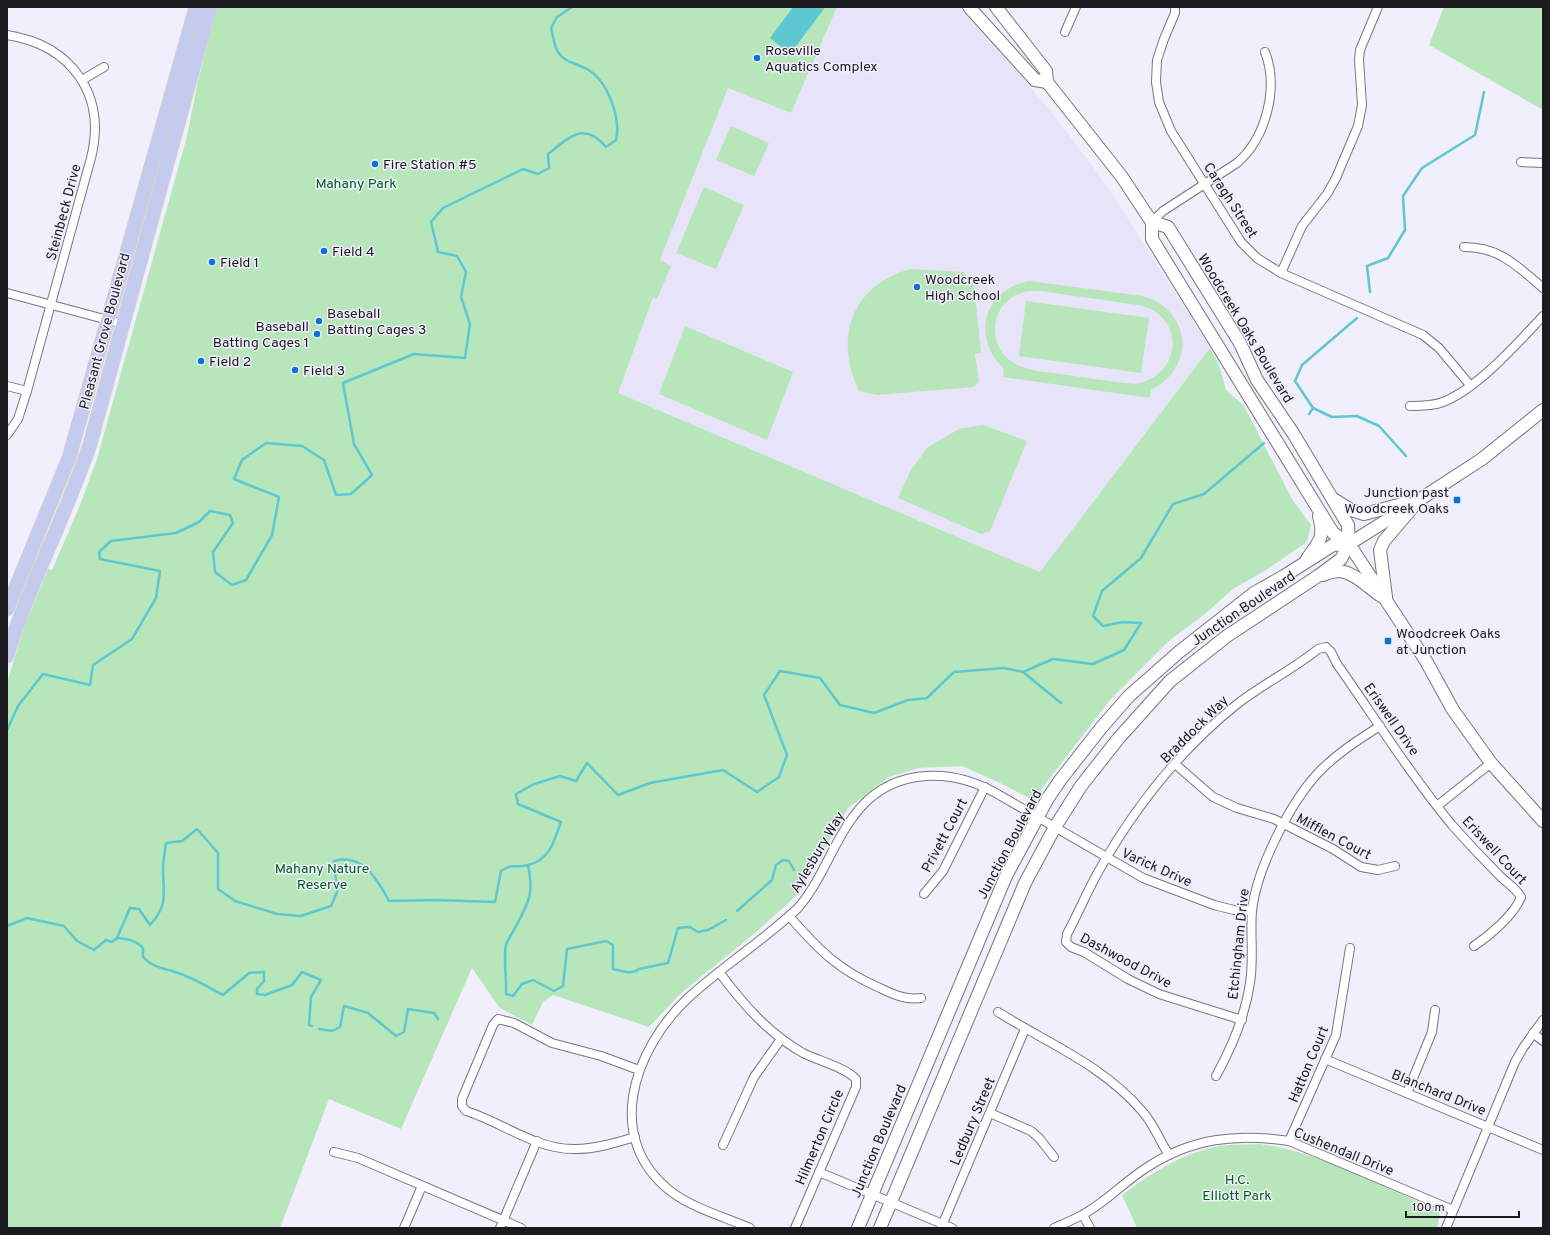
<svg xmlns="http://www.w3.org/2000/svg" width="1550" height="1235" font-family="Overpass,sans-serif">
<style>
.built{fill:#e7e3f8}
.green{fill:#b7e6ba;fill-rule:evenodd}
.water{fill:#5dc7d2}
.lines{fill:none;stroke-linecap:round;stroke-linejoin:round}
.stream{stroke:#5dc7d2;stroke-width:2.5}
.minor-casing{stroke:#787581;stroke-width:10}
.secondary-casing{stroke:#787581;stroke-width:14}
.primary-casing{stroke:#d1d1d2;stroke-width:15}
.minor{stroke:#fff;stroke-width:8}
.secondary{stroke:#fff;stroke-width:12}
.primary{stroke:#c5caef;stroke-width:13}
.poi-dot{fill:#0774dc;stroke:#f2effc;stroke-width:1.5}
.labels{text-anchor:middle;stroke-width:3;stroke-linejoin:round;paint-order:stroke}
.poi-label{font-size:14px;fill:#1b1b1f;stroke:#f2effc;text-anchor:start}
.park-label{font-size:14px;fill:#00611f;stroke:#f2effc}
.street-label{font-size:14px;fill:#1b1b1f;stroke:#f2effc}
</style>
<rect width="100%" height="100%" fill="#f2effc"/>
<path class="built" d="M 837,7 L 958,7 L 1002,54 L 1048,108 L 1091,164 L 1118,203 L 1210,348 L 1040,572 L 618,393 L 654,297 L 656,299 L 671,266 L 660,260 L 728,87 L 791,113 Z"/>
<g class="green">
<path d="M 217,7 L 837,7 L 791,113 L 728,88 L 660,260 L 671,266 L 657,299 L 653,298 L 618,393 L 1040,572 L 1210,348 L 1219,365 L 1226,390 L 1244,406 L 1292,499 L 1311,525 L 1307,542 L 1266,570 L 1233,589 L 1206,613 L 1170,640 L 1110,700 L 1033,800 L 998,782 L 962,766 L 919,768 L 889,777 L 848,808 L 798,894 L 755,933 L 680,994 L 649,1027 L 553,995 L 543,1002 L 532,1025 L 500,1008 L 472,968 L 401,1129 L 329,1099 L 280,1228 L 7,1228 L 7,683 L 25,625 L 48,569 L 52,570 L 80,505 L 97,459 L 187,136 L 198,81 Z"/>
<path d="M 1444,7 L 1543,7 L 1543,110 L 1429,45 Z"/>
<path d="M 731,126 L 769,143 L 754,176 L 716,160 Z"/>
<path d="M 704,187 L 744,205 L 716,269 L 676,253 Z"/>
<path d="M 911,269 L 963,272 L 974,284 L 981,353 L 975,354 L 979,382 L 973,387 L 877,395 L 859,391 C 839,349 844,302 888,278 C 895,274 903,271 911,269 Z"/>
<path d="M 1029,281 L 1143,296 C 1192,311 1196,367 1151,390 L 1150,398 L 1003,377 L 1004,369 C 971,338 983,290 1029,281 ZM 1027,291 L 1040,291 L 1138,305 C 1186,314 1183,377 1135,384 C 1112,382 1090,378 1068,375 C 1051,372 1029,372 1014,363 C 999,355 992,337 996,321 C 999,305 1012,295 1027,291 Z"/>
<path d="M 1026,301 L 1149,318 L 1141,373 L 1019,356 Z"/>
<path d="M 685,326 L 793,372 L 767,440 L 659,394 Z"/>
<path d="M 983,425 L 1027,441 L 990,531 L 981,534 L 898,498 L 911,470 L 928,447 L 959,429 Z"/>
<path d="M 1260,1144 C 1320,1152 1381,1186 1437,1210 L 1440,1214 L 1437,1228 L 1137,1228 L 1122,1195 C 1152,1173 1182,1153 1220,1146 C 1232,1144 1247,1145 1260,1144 Z"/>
</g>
<path class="water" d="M 793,7 L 822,7 L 824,9 L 790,54 L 770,38 Z"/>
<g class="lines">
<g class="stream">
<path d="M 1370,292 L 1367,266 L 1388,258 L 1405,230 L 1403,196 L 1422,168 L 1475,135 L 1484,92"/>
<path d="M 1313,408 L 1332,417 L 1357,416 L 1379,426 L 1406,456"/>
<path d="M 1309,414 L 1313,408 L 1295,381 L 1302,365 L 1357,318"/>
<path d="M 1023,672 L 1061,703"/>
<path d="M 7,730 L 18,706 L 43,674 L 90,685 L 93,665 L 132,639 L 156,598 L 160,571 L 100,559 L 99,552 L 111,541 L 176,533 L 199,522 L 210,511 L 230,515 L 233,523 L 213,552 L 215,572 L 232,585 L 246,580 L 272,535 L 279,497 L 234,479 L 242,460 L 266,443 L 302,446 L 324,460 L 336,495 L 351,494 L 372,475 L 354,444 L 343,383 L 414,354 L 465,358 L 470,324 L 461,297 L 466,272 L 457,256 L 438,252 L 431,222 L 443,208 L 523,169 L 538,174 L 549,168 L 548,154 C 569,138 584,120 606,147 L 616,140 C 621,118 608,81 587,69 C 576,63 565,63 558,52 C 554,46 553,35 551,28 L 557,17 L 572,7"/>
<path d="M 528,865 C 534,894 529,902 516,926 C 513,932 508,939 506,945 C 503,960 507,978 506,994 L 513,996 L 522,984 L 533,980 L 554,991 L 563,986 L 567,949 L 606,941 L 613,945 L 613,969 C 622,971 632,975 639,969 L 668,963 L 678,928 L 690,927 L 698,932 L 708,930 L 726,920"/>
<path d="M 737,911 L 772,880 L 776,865 L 783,860 L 789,861 L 794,870"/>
<path d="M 7,926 L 27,918 L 64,926 L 77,941 L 94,950 L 106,940 L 112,942 L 117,938 L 130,908 L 139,909 L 150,925 C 169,904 163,894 163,869 C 163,860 165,852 166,843 L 182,841 L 197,829 L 218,853 L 218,889 L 235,901 L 277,914 L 301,916 L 331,906 L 337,892 L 334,861 C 363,853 377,879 389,901 L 435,900 L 495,902 L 501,871 C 514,862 516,869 528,865 C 550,860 554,841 561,822 L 518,804 L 516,794 L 534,784 L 560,776 L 576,781 L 587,763 L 618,795 L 650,783 L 723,770 L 757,792 L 779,777 L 787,755 L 764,695 L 780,671 L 820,678 L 840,705 L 874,713 L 908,700 L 927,698 L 954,672 L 1004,668 L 1023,672 L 1053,659 L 1093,664 L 1124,650 L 1141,623 L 1123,622 L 1103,626 L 1093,616 L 1102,591 L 1141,558 L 1173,504 L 1204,494 L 1264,443"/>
<path d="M 117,938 C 127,939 136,940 143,948 L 143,957 C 152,967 163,968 175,972 C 192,977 208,987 223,995 L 249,973 L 264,972 L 264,981 L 257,989 L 257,994 L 265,995 L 292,985 L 302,972 L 321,980 L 311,997 L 309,1025 L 312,1026"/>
<path d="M 319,1029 L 332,1031 L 340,1027 L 344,1006 L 368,1013 L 396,1036 L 404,1032 L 408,1009 L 434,1013 L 438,1019"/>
</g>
<g class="minor-casing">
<g id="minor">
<path d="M 1175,7 L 1175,13 L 1164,39 L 1157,60 L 1156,82 L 1159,102 L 1171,131 L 1241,242 L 1257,258 L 1281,273 L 1423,335 L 1439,348 L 1470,385"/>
<path d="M 1065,32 L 1076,7"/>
<path d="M 7,35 C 71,45 107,94 91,158 L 27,391 L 18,419 L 7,435"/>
<path d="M 82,80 L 104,67"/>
<path d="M 1521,162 L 1543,163"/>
<path d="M 1152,222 L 1163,211 L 1237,163 C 1266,138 1279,88 1265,52"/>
<path d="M 1464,247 C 1500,247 1517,266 1543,288"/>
<path d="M 1281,273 L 1302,226 L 1327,194 L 1336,178 L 1358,126 L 1362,105 L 1359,60 L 1360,50 L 1378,7"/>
<path d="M 7,293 L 123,324"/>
<path d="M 7,386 L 27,391"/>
<path d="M 1410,406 C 1421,406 1433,406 1443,402 C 1477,389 1518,343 1543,316"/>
<path d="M 1175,764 L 1213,797 L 1237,808 L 1274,819 L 1333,849 L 1361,867 L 1378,870 L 1395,866"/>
<path d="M 1437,806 L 1491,763"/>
<path d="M 924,894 L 943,871 L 985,787"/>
<path d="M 789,916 C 819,950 838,970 880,988 C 894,995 906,1000 921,998"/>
<path d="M 719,972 C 743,1004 768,1033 803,1053 C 819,1061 844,1067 856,1079 L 856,1087 L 795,1228"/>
<path d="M 998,1012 C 1047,1043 1103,1065 1142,1111 C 1154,1124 1159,1140 1169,1155"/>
<path d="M 1242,1020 L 1159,994 L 1128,979 L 1084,952 L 1071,947 L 1066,942 L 1067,934 C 1079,912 1088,889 1101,867 C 1136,806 1181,749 1236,705 C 1262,684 1293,670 1318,649 L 1326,647 L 1331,652 L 1337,664 C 1375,718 1410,774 1452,825 C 1467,842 1483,859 1500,876 C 1507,883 1516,888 1521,897 C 1515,914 1489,936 1474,946"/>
<path d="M 1533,1033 L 1543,1041"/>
<path d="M 1325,1059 L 1543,1150"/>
<path d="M 1216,1076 C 1232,1047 1245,1017 1250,983 C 1254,959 1250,935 1252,911 C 1256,870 1290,803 1318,773 C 1336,754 1358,740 1380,726"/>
<path d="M 1407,1093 L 1432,1032 L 1435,1010"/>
<path d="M 990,1113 L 1031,1131 L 1039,1138 L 1054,1157"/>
<path d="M 635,1137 C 615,1143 595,1149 575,1149 C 536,1150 502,1122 466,1111 L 462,1106 L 462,1099 L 493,1025 L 498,1019 L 514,1023 L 552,1043 L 601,1056 L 639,1070"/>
<path d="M 1289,1141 L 1336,1035 L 1350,948"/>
<path d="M 723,1145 L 754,1077 L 781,1039"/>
<path d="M 334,1152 L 358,1158 L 521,1228"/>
<path d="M 819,1172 L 952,1228"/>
<path d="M 1083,1215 L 1090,1228"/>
<path d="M 404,1228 L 422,1186"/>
<path d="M 500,1228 L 537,1141"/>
<path d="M 750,1228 C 725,1217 695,1209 673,1193 C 602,1140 633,1050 688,998 C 723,966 764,940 798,908 C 822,880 832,845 853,817 C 887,769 946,766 994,792 L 1143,878 L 1214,905 L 1234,910 L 1252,911"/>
<path d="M 941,1228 L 1025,1029"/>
<path d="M 1054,1228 C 1063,1224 1073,1220 1082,1215 C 1105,1203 1124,1182 1146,1168 C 1191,1138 1237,1133 1289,1141 L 1453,1210"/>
<path d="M 1446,1228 L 1515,1062 L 1523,1048 L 1543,1020"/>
</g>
</g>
<g class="secondary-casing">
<g id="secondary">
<path d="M 969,7 L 1035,80 L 1047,82"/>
<path d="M 996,7 L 1046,71 L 1047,82 L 1122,177 L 1145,212 L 1152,222 L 1152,239 L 1333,533 L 1349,544 L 1426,661 L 1453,710 L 1491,763 L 1543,821"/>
<path d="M 1152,222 L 1168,227 L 1240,343 L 1257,380 L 1293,433 L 1348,525 L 1349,544"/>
<path d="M 1335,500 L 1351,510 L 1364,514 L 1406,503"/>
<path d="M 1307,559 C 1319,541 1325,539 1319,516"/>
<path d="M 1323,575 C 1328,573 1334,571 1339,571 C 1354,572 1369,588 1381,596"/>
<path d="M 1386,597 L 1380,550 L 1384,541 L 1412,508"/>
<path d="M 858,1228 L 1006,876 L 1048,798 L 1061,779 L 1101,728 L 1129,696 L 1179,652 L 1254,593 L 1284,576 L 1333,545 L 1349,544 L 1419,500 L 1482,459 L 1543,410"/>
<path d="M 880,1228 L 1025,883 L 1055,827 L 1081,786 L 1118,739 L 1170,681 L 1227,636 L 1318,576 L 1341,559 L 1349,544"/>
</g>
</g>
<g class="primary-casing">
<g id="primary">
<path d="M 7,609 L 69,458 L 196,7"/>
<path d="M 7,656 C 29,584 66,516 90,444 L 210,7"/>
</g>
</g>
<use href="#minor" class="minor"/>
<use href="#secondary" class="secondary"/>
<use href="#primary" class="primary"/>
</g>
<g class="poi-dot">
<circle cx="757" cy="58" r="4"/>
<circle cx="375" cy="164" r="4"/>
<circle cx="324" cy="251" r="4"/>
<circle cx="212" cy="262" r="4"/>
<circle cx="917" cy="287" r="4"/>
<circle cx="319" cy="321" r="4"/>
<circle cx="317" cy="334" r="4"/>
<circle cx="201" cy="361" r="4"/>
<circle cx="295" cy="370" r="4"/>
<rect x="1453" y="496" width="8" height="8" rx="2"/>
<rect x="1384" y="637" width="8" height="8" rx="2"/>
</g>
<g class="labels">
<g class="poi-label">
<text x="765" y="55">Roseville<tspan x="765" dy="16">Aquatics Complex</tspan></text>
<text x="383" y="169">Fire Station #5</text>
<text x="332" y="256">Field 4</text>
<text x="220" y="267">Field 1</text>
<text x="925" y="284">Woodcreek<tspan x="925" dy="16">High School</tspan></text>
<text x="327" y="318">Baseball<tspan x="327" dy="16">Batting Cages 3</tspan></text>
<text x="309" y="331" text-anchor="end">Baseball<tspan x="309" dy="16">Batting Cages 1</tspan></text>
<text x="209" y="366">Field 2</text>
<text x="303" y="375">Field 3</text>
<text x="1449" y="497" text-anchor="end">Junction past<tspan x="1449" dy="16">Woodcreek Oaks</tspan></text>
<text x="1396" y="638">Woodcreek Oaks<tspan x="1396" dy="16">at Junction</tspan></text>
</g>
<g class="park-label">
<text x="356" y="188">Mahany Park</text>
<text x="322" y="873">Mahany Nature<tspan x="322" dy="16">Reserve</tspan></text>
<text x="1237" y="1184">H.C.<tspan x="1237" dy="16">Elliott Park</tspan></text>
</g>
<g class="street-label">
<text transform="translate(1231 200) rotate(57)" y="5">Caragh Street</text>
<text transform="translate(63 212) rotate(-75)" y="5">Steinbeck Drive</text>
<text transform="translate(1246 328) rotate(59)" y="5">Woodcreek Oaks Boulevard</text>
<text transform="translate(104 331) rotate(-75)" y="5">Pleasant Grove Boulevard</text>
<text transform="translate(1243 608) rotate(-34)" y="5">Junction Boulevard</text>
<text transform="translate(1392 719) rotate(55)" y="5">Eriswell Drive</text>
<text transform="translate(1194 729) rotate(-45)" y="5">Braddock Way</text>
<text transform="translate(944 835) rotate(-62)" y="5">Privett Court</text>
<text transform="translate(1334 836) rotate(28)" y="5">Mifflen Court</text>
<text transform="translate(1009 844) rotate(-62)" y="5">Junction Boulevard</text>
<text transform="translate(1495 850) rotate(47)" y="5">Eriswell Court</text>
<text transform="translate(817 852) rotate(-59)" y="5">Aylesbury Way</text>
<text transform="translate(1157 867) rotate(24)" y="5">Varick Drive</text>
<text transform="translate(1238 944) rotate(-84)" y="5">Etchingham Drive</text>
<text transform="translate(1126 960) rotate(28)" y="5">Dashwood Drive</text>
<text transform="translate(1308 1064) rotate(-67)" y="5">Hatton Court</text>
<text transform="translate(1439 1092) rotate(22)" y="5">Blanchard Drive</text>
<text transform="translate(972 1121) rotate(-67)" y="5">Ledbury Street</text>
<text transform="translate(819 1137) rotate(-67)" y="5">Hilmerton Circle</text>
<text transform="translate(878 1141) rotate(-67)" y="5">Junction Boulevard</text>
<text transform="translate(1344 1151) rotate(22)" y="5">Cushendall Drive</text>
</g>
</g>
<rect width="1550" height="1235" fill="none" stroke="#1b1b1f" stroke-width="16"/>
<path d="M1406 1211v6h113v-6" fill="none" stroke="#1b1b1f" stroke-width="2"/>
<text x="1412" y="1211" font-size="12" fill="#1b1b1f" stroke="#f2effc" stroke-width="3" paint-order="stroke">100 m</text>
</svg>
